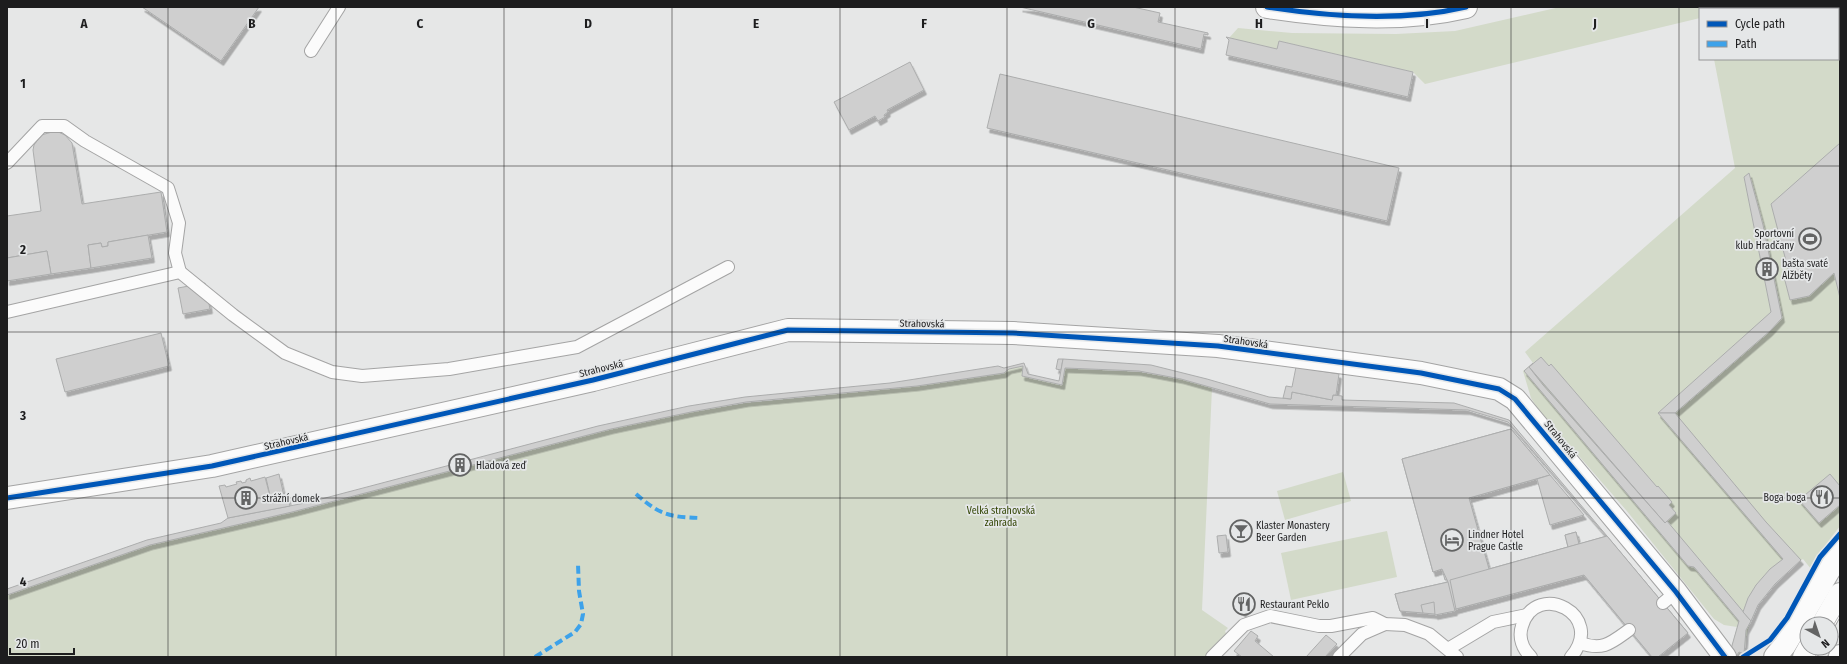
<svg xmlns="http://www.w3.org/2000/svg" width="1847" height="664" font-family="'Fira Sans Condensed',sans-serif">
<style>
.green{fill:#d3dac9}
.building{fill:#cfcfcf;stroke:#acadad;filter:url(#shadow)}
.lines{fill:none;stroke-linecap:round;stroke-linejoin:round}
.lane-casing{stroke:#a4a4a4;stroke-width:14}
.street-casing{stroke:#a4a4a4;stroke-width:24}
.secondary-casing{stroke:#a4a4a4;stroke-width:24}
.lane{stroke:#fbfbfb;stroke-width:12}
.street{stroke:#fbfbfb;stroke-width:22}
.secondary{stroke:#fbfbfb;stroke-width:22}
.tram{stroke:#b7b7b7;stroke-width:1}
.quiet{stroke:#3da2ea;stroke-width:4;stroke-dasharray:8 4;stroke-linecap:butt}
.cycleway-casing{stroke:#e5e7e8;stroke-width:8}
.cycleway{stroke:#0057b8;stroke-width:5}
.grid{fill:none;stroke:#1d1d1e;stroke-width:1;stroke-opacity:0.55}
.labels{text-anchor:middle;stroke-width:3.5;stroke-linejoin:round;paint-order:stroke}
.poi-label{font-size:10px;fill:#1d1d1e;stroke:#e5e7e8;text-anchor:start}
.street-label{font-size:10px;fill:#1d1d1e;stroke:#e5e7e8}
.park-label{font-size:10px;fill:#304301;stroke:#e5e7e8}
.grid-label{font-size:13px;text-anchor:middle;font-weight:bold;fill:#1d1d1e;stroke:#e5e7e8;stroke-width:3.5;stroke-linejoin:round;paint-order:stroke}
</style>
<defs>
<filter id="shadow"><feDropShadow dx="2.5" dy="4.5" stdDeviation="0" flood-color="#0004"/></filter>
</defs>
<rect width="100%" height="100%" fill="#e6e7e7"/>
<g class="green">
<path d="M 1560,7 L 1715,7 L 1714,9 L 1700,9 L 1700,18 L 1425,84 L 1413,72 L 1279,41 L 1277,49 L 1229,38 L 1238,28 L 1292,33 L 1396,34 L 1455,31 Z"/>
<path d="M 1718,7 L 1840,7 L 1840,526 L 1827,543 L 1811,569 L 1803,559 C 1796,563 1790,570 1784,575 C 1757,600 1748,617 1744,654 L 1740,653 L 1737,655 L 1731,649 L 1737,627 L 1724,625 L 1714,619 L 1626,510 L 1538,409 L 1531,398 L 1523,371 L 1533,363 L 1525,352 L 1735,168 L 1714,59 L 1838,59 L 1838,9 L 1717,9 Z"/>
<path d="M 1023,366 L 1022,376 L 1061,385 L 1065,368 L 1139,372 L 1181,379 L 1212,388 L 1202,610 L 1228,628 L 1225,631 L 1227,636 L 1206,657 L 7,657 L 7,595 L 150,545 L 292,512 L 611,429 L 691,412 L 746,403 L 917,386 L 1004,373 L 1009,369 Z"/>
<path d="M 1343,472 L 1351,501 L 1285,520 L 1277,491 Z"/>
<path d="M 1387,531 L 1397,577 L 1291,600 L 1281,553 Z"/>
</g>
<g class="building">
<path d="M 142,7 L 259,7 L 221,61 Z"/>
<path d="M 1020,7 L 1133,7 L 1160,13 L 1158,22 L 1208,33 L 1208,35 L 1204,34 L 1201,49 Z"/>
<path d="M 1226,37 L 1277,49 L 1279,41 L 1413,72 L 1408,97 L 1226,55 L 1229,40 Z"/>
<path d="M 910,62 L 924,90 L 887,110 L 888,112 L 884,115 L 885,117 L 878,121 L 875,116 L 849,130 L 834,102 Z"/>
<path d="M 1000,74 L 1399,168 L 1387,221 L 987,128 Z"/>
<path d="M 56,131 L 65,135 L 72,143 L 82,204 L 161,192 L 167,232 L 108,242 L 108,246 L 102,247 L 101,243 L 88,245 L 91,268 L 51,274 L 47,251 L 7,258 L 7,216 L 41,211 L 33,150 L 34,145 L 41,135 Z"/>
<path d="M 1840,143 L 1840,298 L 1834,273 L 1809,296 L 1790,300 L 1784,277 L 1790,276 L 1771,204 Z"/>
<path d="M 1749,173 L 1763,225 L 1782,318 L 1770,331 L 1675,413 L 1658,413 L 1771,312 L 1744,177 Z"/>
<path d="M 148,235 L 152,258 L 91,268 L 88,245 L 101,243 L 102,247 L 108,246 L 108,242 Z"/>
<path d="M 47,251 L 51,274 L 7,281 L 7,258 Z"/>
<path d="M 205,283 L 210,309 L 183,314 L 178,288 Z"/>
<path d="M 161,333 L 169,366 L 65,392 L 56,359 Z"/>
<path d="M 1541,357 L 1549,366 L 1551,364 L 1657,487 L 1658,486 L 1672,502 L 1669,505 L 1676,513 L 1665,523 L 1529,367 Z"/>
<path d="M 1058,359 L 1063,359 L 1061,370 L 1056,369 Z"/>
<path d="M 1063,359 L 1151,365 L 1207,379 L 1269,397 L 1291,399 L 1292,392 L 1332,400 L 1333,395 L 1342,396 L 1342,400 L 1454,403 L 1509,420 L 1607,536 L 1606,536 L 1508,422 L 1468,410 L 1270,404 L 1181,379 L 1139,371 L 1065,368 L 1062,385 L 1022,376 L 1023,366 L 1009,369 L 1004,373 L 917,386 L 746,402 L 691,412 L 611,429 L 292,512 L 150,545 L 7,595 L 7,589 L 147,540 L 221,523 L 228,518 L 310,502 L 598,426 L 689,406 L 745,397 L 890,383 L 998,366 L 1004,368 L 1024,363 L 1028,374 L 1059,381 Z"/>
<path d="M 1533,363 L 1529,367 L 1543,385 L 1665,523 L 1667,521 L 1751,621 L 1746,630 L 1744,654 L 1739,652 L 1737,655 L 1731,649 L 1739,621 L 1694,567 L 1688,566 L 1524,371 Z"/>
<path d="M 1296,367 L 1339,374 L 1336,395 L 1333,395 L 1332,400 L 1292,392 L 1291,399 L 1283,398 L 1286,386 L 1292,387 Z"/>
<path d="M 1658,413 L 1675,413 L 1766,522 L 1801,560 L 1775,584 L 1758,605 L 1751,621 L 1743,612 L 1748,598 L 1756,585 L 1770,569 L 1783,559 Z"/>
<path d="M 1511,429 L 1550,475 L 1469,498 L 1489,569 L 1445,580 L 1442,569 L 1433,572 L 1402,459 Z"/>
<path d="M 1511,429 L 1550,475 L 1469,498 L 1489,569 L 1568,547 L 1565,535 L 1576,532 L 1579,544 L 1607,536 L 1688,633 L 1658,657 L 1652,657 L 1584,575 L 1456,609 L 1434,614 L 1400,611 L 1395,594 L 1448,582 L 1442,569 L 1433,572 L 1402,459 Z"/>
<path d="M 279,474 L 284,496 L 271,500 L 266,478 Z"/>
<path d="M 1830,474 L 1840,486 L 1840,505 L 1819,523 L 1799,500 Z"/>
<path d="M 1550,475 L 1584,515 L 1550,525 L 1537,479 Z"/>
<path d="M 265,477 L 271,500 L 287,495 L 290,506 L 228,518 L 219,486 L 225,485 L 226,487 L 237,484 L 236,482 L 241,481 L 242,483 L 246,482 L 246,480 L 250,478 L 251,481 Z"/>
<path d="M 1576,532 L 1579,544 L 1568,547 L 1565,535 Z"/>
<path d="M 1226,535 L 1228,552 L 1219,553 L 1217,536 Z"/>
<path d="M 1607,536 L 1688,633 L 1658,657 L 1652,657 L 1584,575 L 1456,609 L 1450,580 Z"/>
<path d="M 1448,582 L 1455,611 L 1435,615 L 1434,602 L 1421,605 L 1423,613 L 1400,611 L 1395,594 Z"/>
<path d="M 1245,596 L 1253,603 L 1243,613 L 1236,605 Z"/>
<path d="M 1251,631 L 1258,636 L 1255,641 L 1274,657 L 1242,657 L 1234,651 Z"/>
<path d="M 1326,635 L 1337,644 L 1325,657 L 1306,657 Z"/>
</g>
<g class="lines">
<g class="lane-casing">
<g id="lane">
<path d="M 311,51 L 339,7"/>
<path d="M 7,163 L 42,126 L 64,126 L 85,141 L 168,188 L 179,223 L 175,253 L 180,272"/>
<path d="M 7,312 L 180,272 L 233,315 L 285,353 L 332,372 L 362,376 L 449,369 L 577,347 L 728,267"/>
<path d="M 1663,603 L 1676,592"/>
<path d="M 1580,643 C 1603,651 1611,643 1629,630"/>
<path d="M 1448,649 L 1493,622 L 1527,615"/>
<path d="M 1212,657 L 1244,625 L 1270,616 L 1319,626 L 1331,626 L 1373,618 L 1385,624 L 1405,625 L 1429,634 L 1457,657"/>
<path d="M 1339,657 L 1362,634 L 1385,624"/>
<path d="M 1531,657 C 1523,649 1518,638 1522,626 C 1536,579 1607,615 1571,657"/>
</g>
</g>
<g class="street-casing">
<g id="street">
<path d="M 7,498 L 212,466 L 593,380 L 788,330 L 1013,333 L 1218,346 L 1421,373 L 1499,389 L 1515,399 L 1676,592 L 1725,657"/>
<path d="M 1775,657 L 1785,645 L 1840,552"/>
</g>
</g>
<g class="secondary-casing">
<g id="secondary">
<path d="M 1267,7 C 1332,17 1402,22 1466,7"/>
<path d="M 1823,624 L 1840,594"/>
<path d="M 1804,657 L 1809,648"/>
<path d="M 1840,657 L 1840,656"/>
</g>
</g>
<use href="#lane" class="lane"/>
<use href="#street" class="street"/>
<use href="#secondary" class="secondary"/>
<g class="tram">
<path d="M 1831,629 L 1840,614"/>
<path d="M 1815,657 L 1820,648"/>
<path d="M 1827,657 L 1840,634"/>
</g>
<g class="quiet">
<path d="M 636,494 C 660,515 669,517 701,518"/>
<path d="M 535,657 L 575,632 L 581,624 L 583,614 L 579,591 L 578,564"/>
</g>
<g class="cycleway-casing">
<g id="cycleway">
<path d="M 1267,7 C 1332,17 1402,22 1466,7"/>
<path d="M 7,498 L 212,466 L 593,380 L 788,330 L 1013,333 L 1218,346 L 1421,373 L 1499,389 L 1515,399 L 1676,592 L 1725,657"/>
<path d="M 1743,657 L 1770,640 L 1787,618 L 1820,557 L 1840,534"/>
</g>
</g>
<use href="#cycleway" class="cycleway"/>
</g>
<path class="grid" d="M 168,7 L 168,657M 336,7 L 336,657M 504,7 L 504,657M 672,7 L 672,657M 840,7 L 840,657M 1007,7 L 1007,657M 1175,7 L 1175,657M 1343,7 L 1343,657M 1511,7 L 1511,657M 1679,7 L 1679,657M 7,166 L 1840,166M 7,332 L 1840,332M 7,498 L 1840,498"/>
<defs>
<g id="stadium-ring" transform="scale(1.15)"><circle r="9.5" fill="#e5e7e8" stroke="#636464" stroke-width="1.5"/><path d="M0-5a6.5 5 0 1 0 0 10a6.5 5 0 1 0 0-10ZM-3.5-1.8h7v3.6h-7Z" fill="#636464"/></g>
<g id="building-ring" transform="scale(1.15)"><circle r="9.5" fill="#e5e7e8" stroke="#636464" stroke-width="1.5"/><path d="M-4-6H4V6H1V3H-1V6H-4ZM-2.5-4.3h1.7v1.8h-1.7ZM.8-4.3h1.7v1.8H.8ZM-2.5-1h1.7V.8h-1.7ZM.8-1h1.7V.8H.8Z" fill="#636464"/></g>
<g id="restaurant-ring" transform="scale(1.15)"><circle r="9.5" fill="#e5e7e8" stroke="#636464" stroke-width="1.5"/><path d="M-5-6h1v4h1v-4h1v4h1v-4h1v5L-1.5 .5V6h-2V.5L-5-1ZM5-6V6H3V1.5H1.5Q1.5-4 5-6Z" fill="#636464"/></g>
<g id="bar-ring" transform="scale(1.15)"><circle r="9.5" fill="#e5e7e8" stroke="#636464" stroke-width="1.5"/><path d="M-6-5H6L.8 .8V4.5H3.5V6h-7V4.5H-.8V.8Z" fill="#636464"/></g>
<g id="hotel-ring" transform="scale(1.15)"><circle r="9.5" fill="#e5e7e8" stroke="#636464" stroke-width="1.5"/><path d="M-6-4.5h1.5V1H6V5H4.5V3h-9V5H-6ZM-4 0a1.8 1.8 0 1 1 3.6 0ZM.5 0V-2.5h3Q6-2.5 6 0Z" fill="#636464"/></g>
</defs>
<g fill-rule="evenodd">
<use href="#stadium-ring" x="1810" y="239"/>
<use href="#building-ring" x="1767" y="269"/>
<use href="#building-ring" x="460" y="465"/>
<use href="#restaurant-ring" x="1822" y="497"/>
<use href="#building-ring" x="246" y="498"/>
<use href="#bar-ring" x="1241" y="531"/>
<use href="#hotel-ring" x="1452" y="540"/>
<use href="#restaurant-ring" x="1244" y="604"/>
</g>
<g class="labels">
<g class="poi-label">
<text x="1794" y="237" text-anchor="end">Sportovní<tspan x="1794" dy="12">klub Hradčany</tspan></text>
<text x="1782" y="267">bašta svaté<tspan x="1782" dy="12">Alžběty</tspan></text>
<text x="476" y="469">Hladová zeď</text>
<text x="1806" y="501" text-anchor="end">Boga boga</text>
<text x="262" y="502">strážní domek</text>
<text x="1256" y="529">Klaster Monastery<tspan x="1256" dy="12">Beer Garden</tspan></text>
<text x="1468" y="538">Lindner Hotel<tspan x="1468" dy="12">Prague Castle</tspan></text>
<text x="1260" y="608">Restaurant Peklo</text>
</g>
<g class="street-label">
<text transform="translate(922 323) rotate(1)" y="4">Strahovská</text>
<text transform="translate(1246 341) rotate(8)" y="4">Strahovská</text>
<text transform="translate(601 368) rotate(-14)" y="4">Strahovská</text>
<text transform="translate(1561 439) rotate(51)" y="4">Strahovská</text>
<text transform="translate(286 441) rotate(-13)" y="4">Strahovská</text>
</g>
<g class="park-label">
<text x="1001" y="514">Velká strahovská<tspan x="1001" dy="12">zahrada</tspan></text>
</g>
</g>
<g class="grid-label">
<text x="84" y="28">A</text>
<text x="252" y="28">B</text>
<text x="420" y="28">C</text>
<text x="588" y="28">D</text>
<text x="756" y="28">E</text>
<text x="924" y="28">F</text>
<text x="1091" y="28">G</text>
<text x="1259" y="28">H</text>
<text x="1427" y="28">I</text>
<text x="1595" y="28">J</text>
<text x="23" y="88">1</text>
<text x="23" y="254">2</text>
<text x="23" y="420">3</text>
<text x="23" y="586">4</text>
</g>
<rect width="1847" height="664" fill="none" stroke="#1d1d1e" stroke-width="16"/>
<rect x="1699" y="8" width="140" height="52" fill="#e5e7e8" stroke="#959697"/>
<rect x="1707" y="21" width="20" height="6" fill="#0057b8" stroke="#959697"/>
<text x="1735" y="28" font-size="12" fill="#1d1d1e">Cycle path</text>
<rect x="1707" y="41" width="20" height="6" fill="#3da2ea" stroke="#959697"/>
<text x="1735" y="48" font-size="12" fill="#1d1d1e">Path</text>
<g transform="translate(1819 636) rotate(140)"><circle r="19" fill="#e5e7e8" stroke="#959697"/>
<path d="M0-3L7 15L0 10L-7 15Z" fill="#636464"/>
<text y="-6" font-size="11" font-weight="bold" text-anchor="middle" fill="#1d1d1e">N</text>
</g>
<path d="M10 648v6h64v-6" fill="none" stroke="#1d1d1e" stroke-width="2"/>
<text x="16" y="648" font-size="12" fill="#1d1d1e" stroke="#e5e7e8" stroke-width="3" paint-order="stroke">20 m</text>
</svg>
